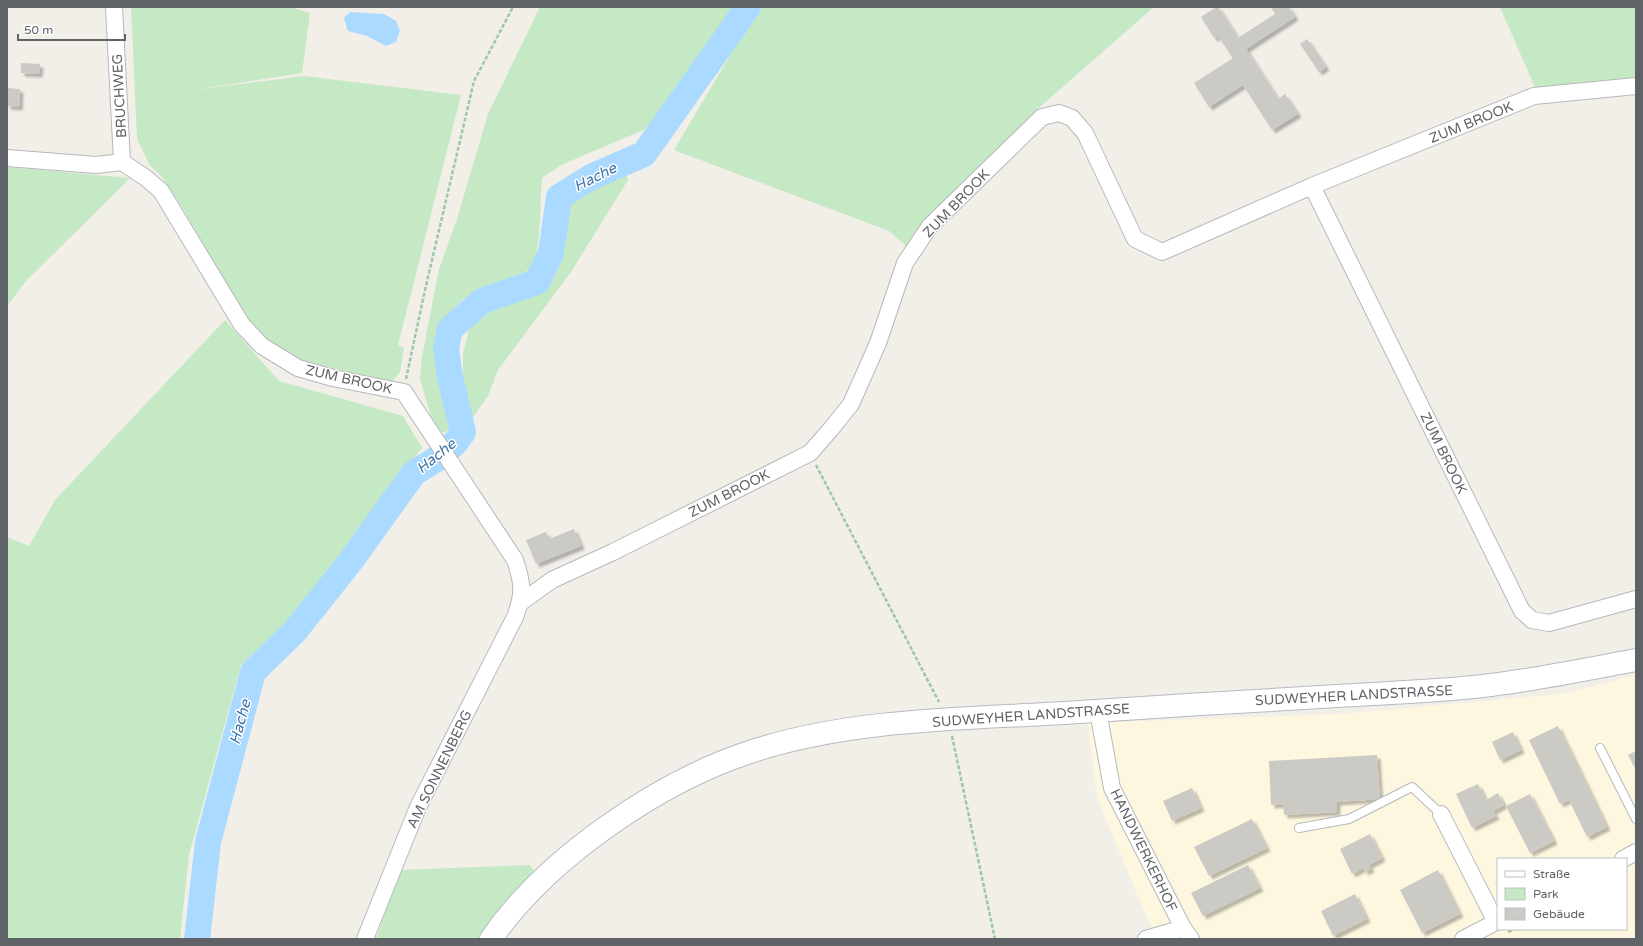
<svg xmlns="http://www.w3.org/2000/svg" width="1643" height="946" font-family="'Varela Round',sans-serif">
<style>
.commercial{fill:#fef7e0;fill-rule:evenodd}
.green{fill:#c5e8c5}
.water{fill:#aadaff}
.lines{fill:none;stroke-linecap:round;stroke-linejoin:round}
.river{stroke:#aadaff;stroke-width:26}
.building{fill:#cccac5;filter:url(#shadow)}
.lane-casing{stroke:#b5b8bc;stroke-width:10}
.street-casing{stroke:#b5b8bc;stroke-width:18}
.secondary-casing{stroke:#b6babf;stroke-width:24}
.path{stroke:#9cc7a9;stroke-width:2.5;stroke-dasharray:4 2;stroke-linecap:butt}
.lane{stroke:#fff;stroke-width:8}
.street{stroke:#fff;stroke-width:16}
.secondary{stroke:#fff;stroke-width:22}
.labels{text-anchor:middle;stroke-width:3;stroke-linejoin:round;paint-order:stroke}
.street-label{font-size:14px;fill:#5f6368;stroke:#fff}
.water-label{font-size:15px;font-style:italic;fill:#4174aa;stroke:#fff}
</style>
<defs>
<filter id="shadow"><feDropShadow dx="3.5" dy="3.5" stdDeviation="1" flood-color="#0004"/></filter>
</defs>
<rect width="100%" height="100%" fill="#f1efe8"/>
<path class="commercial" d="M 1636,675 L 1636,939 L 1156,939 L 1097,798 L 1088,723 L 1341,714 L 1561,694 ZM 1498,859 L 1626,859 L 1626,929 L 1498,929 Z"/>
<g class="green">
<path d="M 131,7 L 290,7 L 310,13 L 302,73 L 194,90 L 304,76 L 461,95 L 398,345 L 404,348 L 400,372 L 391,383 L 295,359 L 264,341 L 246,318 L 182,207 L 162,177 L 149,164 L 137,138 Z"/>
<path d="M 540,7 L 734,7 L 655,125 L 561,165 L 542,178 C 540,200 541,241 535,260 C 528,281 488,284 472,293 C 463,298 451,311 446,320 C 440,333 438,360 441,374 C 445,392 452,408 451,427 L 445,432 L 436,433 L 420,379 L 422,357 L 439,269 L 457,219 L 488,114 Z"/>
<path d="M 763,7 L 1154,7 L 1042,105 L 962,185 L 907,247 L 889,231 L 674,150 L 732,52 Z"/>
<path d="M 1500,7 L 1636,7 L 1636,77 L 1536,90 Z"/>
<path d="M 7,167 L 130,178 L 26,281 L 7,306 Z"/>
<path d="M 622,175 L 627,175 L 628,180 L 571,272 L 498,370 L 488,396 L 469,423 L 466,423 L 463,421 L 463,355 L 469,328 L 478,316 L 542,292 L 553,280 L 559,265 L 570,203 Z"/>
<path d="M 225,320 L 279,381 L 403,416 L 422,448 L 287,622 L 241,665 L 189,855 L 180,939 L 7,939 L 7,537 L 29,546 L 55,500 Z"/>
<path d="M 530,865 L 534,871 L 493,916 L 478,939 L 376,939 L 400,870 Z"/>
</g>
<path class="water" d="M 350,12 L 384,14 L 396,21 L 400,31 L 396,42 L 386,46 L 367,36 L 348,31 L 344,18 Z"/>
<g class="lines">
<path class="river" d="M 197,939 L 208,842 L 253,672 L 295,631 L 350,562 L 414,473 L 435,460 L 455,443 L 463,432 L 449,372 L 446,348 L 450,329 L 482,301 L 537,282 L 551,253 L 559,197 L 591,177 L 644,154 L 748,7"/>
</g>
<g class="building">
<path d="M 1216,7 L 1218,7 L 1238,38 L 1275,14 L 1271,7 L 1289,7 L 1295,17 L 1246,49 L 1278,99 L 1285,94 L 1298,114 L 1272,130 L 1243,85 L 1209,107 L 1194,83 L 1233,58 L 1218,36 L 1214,38 L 1201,17 Z"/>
<path d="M 1307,39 L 1326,67 L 1319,72 L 1300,44 Z"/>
<path d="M 21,63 L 40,64 L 39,74 L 21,73 Z"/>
<path d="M 7,88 L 20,89 L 19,107 L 7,106 Z"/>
<path d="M 574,529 L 581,546 L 536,564 L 526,540 L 546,532 L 549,539 Z"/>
<path d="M 1558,726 L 1607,827 L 1587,837 L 1569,800 L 1560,804 L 1529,740 Z"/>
<path d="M 1513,732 L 1521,750 L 1500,760 L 1492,742 Z"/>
<path d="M 1636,751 L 1636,770 L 1628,755 Z"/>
<path d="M 1377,755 L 1380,799 L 1337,802 L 1337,812 L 1284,815 L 1283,804 L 1271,805 L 1269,761 Z"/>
<path d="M 1478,784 L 1486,800 L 1498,793 L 1504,805 L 1493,811 L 1496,816 L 1472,828 L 1456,794 Z"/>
<path d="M 1192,788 L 1201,808 L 1172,821 L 1163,801 Z"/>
<path d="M 1530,794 L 1554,841 L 1530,853 L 1506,806 Z"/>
<path d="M 1252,819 L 1267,848 L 1209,876 L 1194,847 Z"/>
<path d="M 1370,834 L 1382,858 L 1369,865 L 1371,869 L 1365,872 L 1363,868 L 1352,874 L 1340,849 Z"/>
<path d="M 1248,865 L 1260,888 L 1203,916 L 1191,893 Z"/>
<path d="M 1438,870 L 1460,914 L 1422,933 L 1400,890 Z"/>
<path d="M 1355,894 L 1367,919 L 1333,936 L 1321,911 Z"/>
</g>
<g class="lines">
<g class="lane-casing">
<g id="lane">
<path d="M 1600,748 L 1636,819"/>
<path d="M 1299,828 L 1349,819 L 1412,787 L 1441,814"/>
</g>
</g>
<g class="street-casing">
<g id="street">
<path d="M 114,7 L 122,162"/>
<path d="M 7,158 L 96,165 L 122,162"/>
<path d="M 122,162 L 146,178 L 161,191 L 242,325 L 262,346 L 298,368 L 333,378 L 404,392 L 515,560 C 523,584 524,593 515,617 L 418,807 L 365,939"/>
<path d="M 1312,186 L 1534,96 L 1636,86"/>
<path d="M 520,603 L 552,580 L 613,552 L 810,453 L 831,429 L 851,404 L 878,343 L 905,263 L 930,226 L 1042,117 L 1059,113 L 1072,118 L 1085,133 L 1135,239 L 1162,252 L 1312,186 L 1522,611 L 1532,620 L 1549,623 L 1636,599"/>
<path d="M 1098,711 L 1112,788 L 1183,928 L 1191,939"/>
<path d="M 1441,814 L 1496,922"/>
<path d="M 1623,859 L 1636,852"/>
<path d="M 1146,939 L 1183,928"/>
<path d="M 1463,939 L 1498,921"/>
</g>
</g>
<g class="secondary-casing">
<path id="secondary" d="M 491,939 C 546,859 658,782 750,752 C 848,719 962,719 1064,713 C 1150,707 1235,702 1321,697 C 1378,693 1435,692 1491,685 C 1540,679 1588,669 1636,660"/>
</g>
<g class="path">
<path d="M 406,379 L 425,290 L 474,81 L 513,7"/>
<path d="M 816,465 L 939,702"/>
<path d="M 952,736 L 995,939"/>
<path d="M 1508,932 L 1515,929"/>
</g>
<use href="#lane" class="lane"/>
<use href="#street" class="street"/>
<use href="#secondary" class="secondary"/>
</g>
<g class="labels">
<g class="street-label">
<text transform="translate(119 96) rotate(-93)" y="5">BRUCHWEG</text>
<text transform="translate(1471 122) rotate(-22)" y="5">ZUM BROOK</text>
<text transform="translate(956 203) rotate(-46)" y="5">ZUM BROOK</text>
<text transform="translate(349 379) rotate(13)" y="5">ZUM BROOK</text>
<text transform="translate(1444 453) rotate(64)" y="5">ZUM BROOK</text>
<text transform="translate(729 493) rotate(-27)" y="5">ZUM BROOK</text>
<text transform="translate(1354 695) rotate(-3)" y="5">SUDWEYHER LANDSTRASSE</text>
<text transform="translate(1031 715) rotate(-4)" y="5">SUDWEYHER LANDSTRASSE</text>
<text transform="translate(439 769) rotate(-64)" y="5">AM SONNENBERG</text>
<text transform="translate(1144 850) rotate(64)" y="5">HANDWERKERHOF</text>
</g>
<g class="water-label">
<text transform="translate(595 177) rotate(-27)" y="5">Hache</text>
<text transform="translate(436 456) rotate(-39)" y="5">Hache</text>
<text transform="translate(240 722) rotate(-75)" y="5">Hache</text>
</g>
</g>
<rect width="1643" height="946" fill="none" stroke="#5f6368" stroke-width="16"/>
<rect x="1497" y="858" width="130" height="72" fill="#ffffff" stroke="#bfc1c3"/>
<rect x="1505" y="871" width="20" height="6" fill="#ffffff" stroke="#bfc1c3"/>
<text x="1533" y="878" font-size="12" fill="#5f6368">Straße</text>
<rect x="1505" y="888" width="20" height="12" fill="#c5e8c5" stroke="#bfc1c3"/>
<text x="1533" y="898" font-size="12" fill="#5f6368">Park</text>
<rect x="1505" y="908" width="20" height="12" fill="#cccac5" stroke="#bfc1c3"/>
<text x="1533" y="918" font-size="12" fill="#5f6368">Gebäude</text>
<path d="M18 34v6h107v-6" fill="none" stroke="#5f6368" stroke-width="2"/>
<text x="24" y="34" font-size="12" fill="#5f6368" stroke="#ffffff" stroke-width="3" paint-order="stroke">50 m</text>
</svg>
